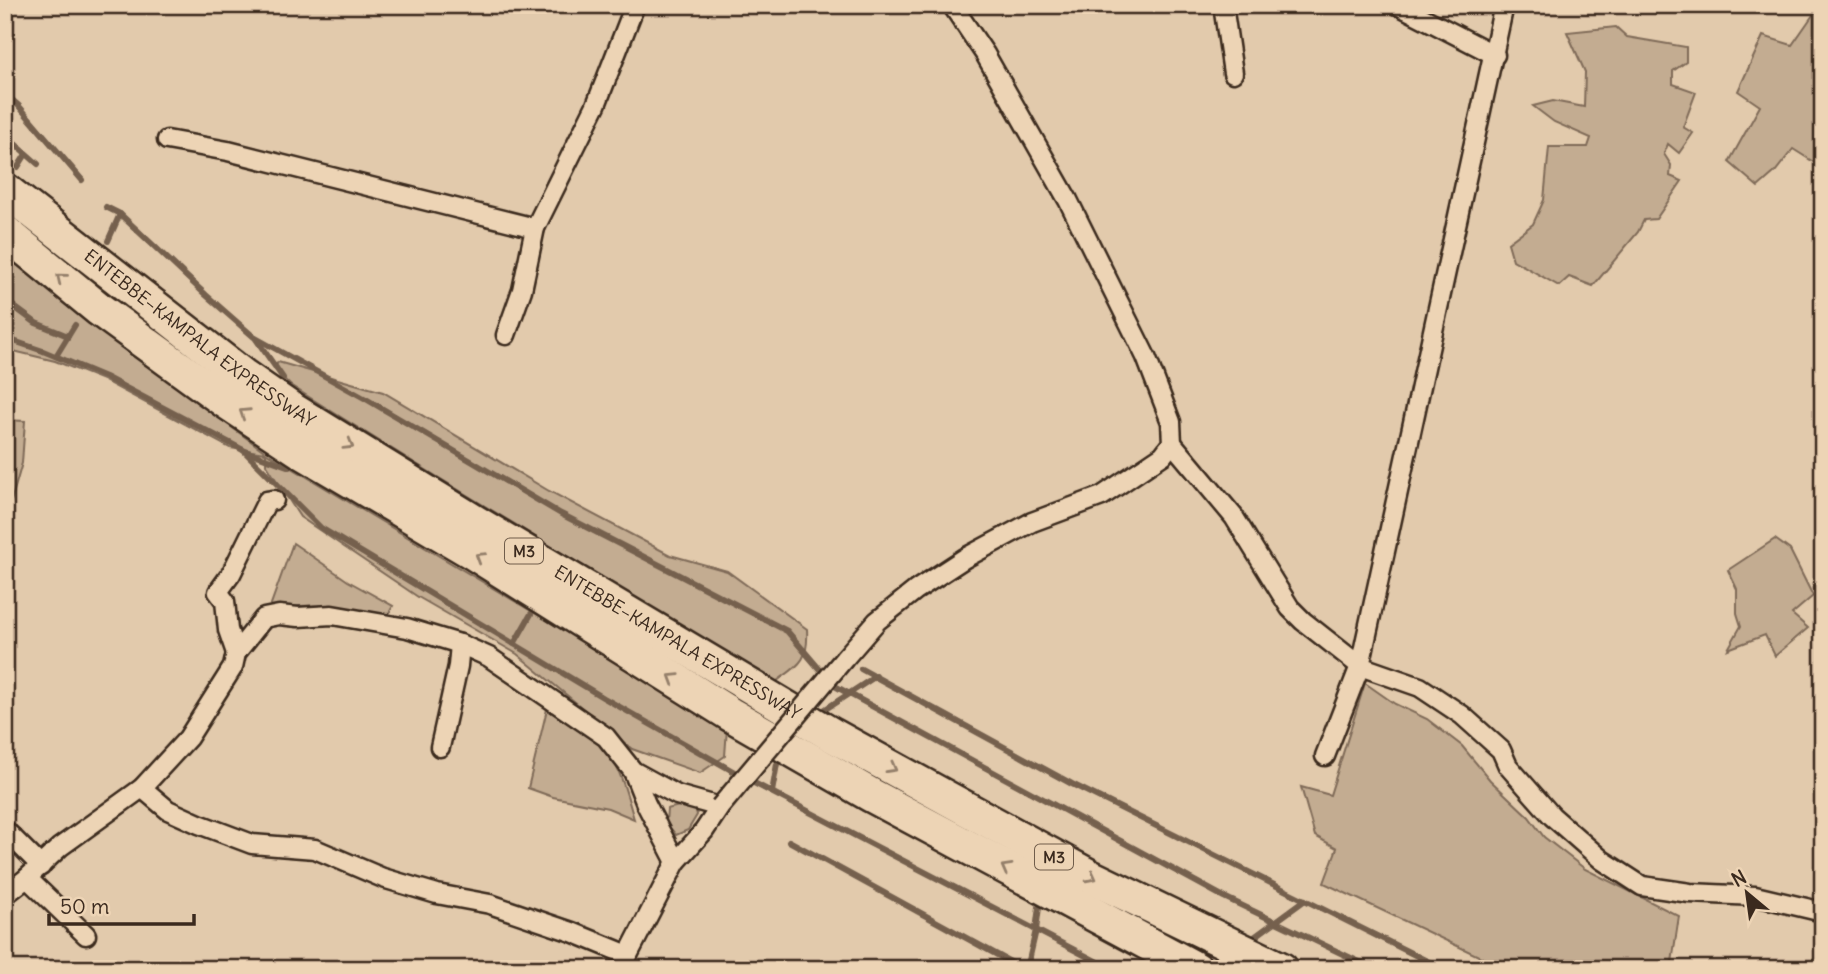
<svg xmlns="http://www.w3.org/2000/svg" width="1828" height="974" font-family="Delius,sans-serif">
<style>
.green{fill:#c3ac91;stroke:#7f6b58;stroke-width:2}
.lines{fill:none;stroke-linecap:round;stroke-linejoin:round}
.stream{stroke:#74604e;stroke-width:6}
.street-casing{stroke:#3b2a1e;stroke-width:23}
.highway-casing{stroke:#3b2a1e;stroke-width:38}
.street{stroke:#edd4b5;stroke-width:18}
.highway{stroke:#edd4b5;stroke-width:33}
.street-bridge-casing{stroke:#3b2a1e;stroke-width:23;stroke-linecap:butt}
.street-bridge{stroke:#edd4b5;stroke-width:18}
.oneway{stroke:#947f6a}
.labels{text-anchor:middle;stroke-width:5;stroke-linejoin:round;paint-order:stroke}
.shield{fill:#edd4b5;stroke:#705d4b;stroke-width:2}
.shield-label{font-size:16px;font-weight:bold;fill:#3b2a1e}
.street-label{font-size:18px;fill:#3b2a1e;stroke:#edd4b5}
</style>
<rect width="100%" height="100%" fill="#e2caac"/>
<filter id="ink" filterUnits="userSpaceOnUse"><feTurbulence type="fractalNoise" baseFrequency=".0143" numOctaves="2"/><feDisplacementMap in="SourceGraphic" scale="14" xChannelSelector="R" yChannelSelector="G"/><feConvolveMatrix kernelMatrix="1 2 1 2 8 2 1 2 1" color-interpolation-filters="sRGB"/></filter>
<g filter="url(#ink)">
<g class="green">
<path d="M 1812,5 L 1823,5 L 1823,168 L 1793,149 L 1775,172 L 1758,187 L 1729,162 L 1760,106 L 1738,91 L 1763,36 L 1792,45 L 1815,12 Z"/>
<path d="M 1616,27 L 1627,37 L 1686,47 L 1686,62 L 1673,71 L 1673,84 L 1696,92 L 1683,127 L 1693,133 L 1679,153 L 1668,144 L 1664,154 L 1671,165 L 1670,176 L 1682,181 L 1656,219 L 1644,220 L 1638,232 L 1593,286 L 1569,277 L 1559,286 L 1513,260 L 1508,243 L 1533,224 L 1544,200 L 1549,147 L 1588,147 L 1591,138 L 1554,122 L 1533,106 L 1553,101 L 1584,107 L 1585,72 L 1567,32 Z"/>
<path d="M 5,253 L 83,319 L 267,453 L 727,728 L 725,756 L 700,773 L 632,749 L 517,654 L 418,597 L 300,517 L 266,464 L 266,453 L 230,448 L 103,380 L 55,361 L 5,349 Z"/>
<path d="M 278,362 L 383,392 L 549,491 L 670,555 L 727,571 L 807,629 C 809,663 798,665 773,684 C 613,582 450,487 290,385 L 274,369 Z"/>
<path d="M 5,420 L 25,421 L 22,463 L 8,512 L 5,514 Z"/>
<path d="M 1775,539 L 1790,550 L 1813,596 L 1792,614 L 1808,628 L 1775,656 L 1765,635 L 1728,649 L 1741,626 L 1737,613 L 1737,589 L 1728,570 Z"/>
<path d="M 293,543 L 348,581 L 393,606 L 386,618 L 329,605 L 270,607 Z"/>
<path d="M 1365,683 L 1395,704 L 1427,719 L 1462,746 L 1490,780 L 1529,817 L 1544,837 L 1585,869 L 1679,916 L 1671,969 L 1506,969 L 1324,883 L 1337,848 L 1315,836 L 1301,787 L 1330,795 Z"/>
<path d="M 547,709 C 563,719 584,728 598,740 C 619,760 626,792 634,819 L 608,808 L 553,797 L 528,788 Z"/>
<path d="M 679,806 L 695,807 L 697,815 L 688,830 L 676,835 L 666,823 L 667,809 Z"/>
</g>
<g class="lines">
<g class="stream">
<path d="M 5,94 L 18,105 L 82,180"/>
<path d="M 5,135 L 38,164"/>
<path d="M 18,167 L 26,154"/>
<path d="M 106,207 L 120,214 L 206,295 L 254,337 L 366,399 L 561,514 L 787,631 L 833,685 L 1224,897 L 1374,969"/>
<path d="M 108,241 L 120,214"/>
<path d="M 5,300 L 36,323 L 68,336"/>
<path d="M 5,338 L 43,351 L 105,377 L 243,450 L 290,467"/>
<path d="M 256,339 L 283,378"/>
<path d="M 56,356 L 75,325"/>
<path d="M 243,450 L 321,528 L 604,698 L 754,783 L 1111,969"/>
<path d="M 514,644 L 531,614"/>
<path d="M 861,669 L 1072,784 L 1443,969"/>
<path d="M 824,710 L 876,676"/>
<path d="M 772,792 L 777,764"/>
<path d="M 789,841 L 1023,969"/>
<path d="M 1249,941 L 1305,900"/>
<path d="M 1027,969 L 1036,930 L 1039,907"/>
</g>
<g class="street-casing">
<g id="street">
<path d="M 1223,5 L 1233,73"/>
<path d="M 1398,5 L 1495,55"/>
<path d="M 167,140 L 228,151 L 535,228"/>
<path d="M 506,335 L 522,290 L 535,228 L 596,105 L 635,5"/>
<path d="M 1172,443 L 1234,517 L 1290,608 L 1303,621 L 1360,666 L 1420,687 L 1462,715 L 1501,750 L 1508,766 L 1552,816 L 1602,860 L 1642,886 L 1690,893 L 1755,896 L 1823,912"/>
<path d="M 236,653 L 228,630 L 225,601 L 218,592 L 231,574 L 267,501 L 274,500"/>
<path d="M 844,659 L 877,621 L 916,590 L 965,558 L 1032,522 L 1102,496 L 1163,455 L 1172,443 L 1171,422 L 1146,357 L 1068,200 L 985,54 L 952,5"/>
<path d="M 440,747 L 458,666 L 460,644"/>
<path d="M 1325,756 L 1360,666 L 1504,5"/>
<path d="M 633,771 L 646,804 L 676,862"/>
<path d="M 142,788 L 168,810 L 199,824 L 252,844 L 315,849 L 383,878 L 437,894 L 490,904 L 572,932 L 628,955"/>
<path d="M 5,830 L 41,866"/>
<path d="M 27,878 L 86,935"/>
<path d="M 5,895 L 27,878 L 60,847 L 142,788 L 188,738 L 233,667 L 236,653 L 264,618 L 279,615 L 298,617 L 332,615 L 407,628 L 460,644 L 489,657 L 606,737 L 633,771 L 677,795 L 720,807 L 704,831 L 676,862 L 628,955 L 624,969"/>
</g>
</g>
<g class="highway-casing">
<g id="highway">
<path id="s1" d="M 5,190 L 242,375 L 291,409 L 475,522 L 832,735 L 1089,876 L 1281,969"/>
<path d="M 5,232 L 100,310 L 225,401 L 301,451 L 472,552 L 730,714 L 871,795 L 1196,969"/>
</g>
</g>
<use href="#street" class="street"/>
<use href="#highway" class="highway"/>
<g class="street-bridge-casing">
<path id="street-bridge" d="M 720,807 L 844,659"/>
</g>
<use href="#street-bridge" class="street-bridge"/>
</g>
<defs><path id="oneway-chevron" d="M-2-3.5L2.5 0L-2 3.5" fill="none" stroke-width="1.6" stroke-linecap="round" stroke-linejoin="round" transform="scale(1.75)"/></defs>
<g class="oneway">
<use href="#oneway-chevron" transform="translate(61 278) rotate(-141)"/>
<use href="#oneway-chevron" transform="translate(244 413) rotate(-147)"/>
<use href="#oneway-chevron" transform="translate(349 445) rotate(31)"/>
<use href="#oneway-chevron" transform="translate(480 557) rotate(-148)"/>
<use href="#oneway-chevron" transform="translate(673 678) rotate(-148)"/>
<use href="#oneway-chevron" transform="translate(892 768) rotate(29)"/>
<use href="#oneway-chevron" transform="translate(1006 868) rotate(-151)"/>
<use href="#oneway-chevron" transform="translate(1092 877) rotate(27)"/>
</g>
</g>
<g class="labels">
<g class="shield">
<rect x="505" y="538.5" width="38" height="25" rx="5"/>
<rect x="1035" y="844.5" width="38" height="25" rx="5"/>
</g>
<g class="shield-label">
<text x="524" y="557">M3</text>
<text x="1054" y="863">M3</text>
</g>
<g class="street-label">
<text dy="6" stroke="none"><textPath href="#s1" startOffset="245">ENTEBBE–KAMPALA EXPRESSWAY</textPath></text>
<text dy="6" stroke="none"><textPath href="#s1" startOffset="812">ENTEBBE–KAMPALA EXPRESSWAY</textPath></text>
</g>
</g>
<rect width="1828" height="974" fill="none" stroke="#edd4b5" stroke-width="28"/>
<rect x="14" y="14" width="1800" height="946" fill="none" stroke="#3b2a1e" stroke-width="2.5" filter="url(#ink)"/>
<g transform="translate(1747 893) rotate(331)" stroke="#edd4b5" stroke-width="5" paint-order="stroke">
<path d="M0-5L12 26L0 18L-12 26Z" fill="#3b2a1e"/>
<text y="-10" font-size="19" font-weight="bold" text-anchor="middle" fill="#3b2a1e">N</text>
</g>
<path d="M49 914v10h145v-10" fill="none" stroke="#3b2a1e" stroke-width="3.5"/>
<text x="60" y="914" font-size="21" fill="#3b2a1e" stroke="#edd4b5" stroke-width="5" paint-order="stroke">50 m</text>
</svg>
